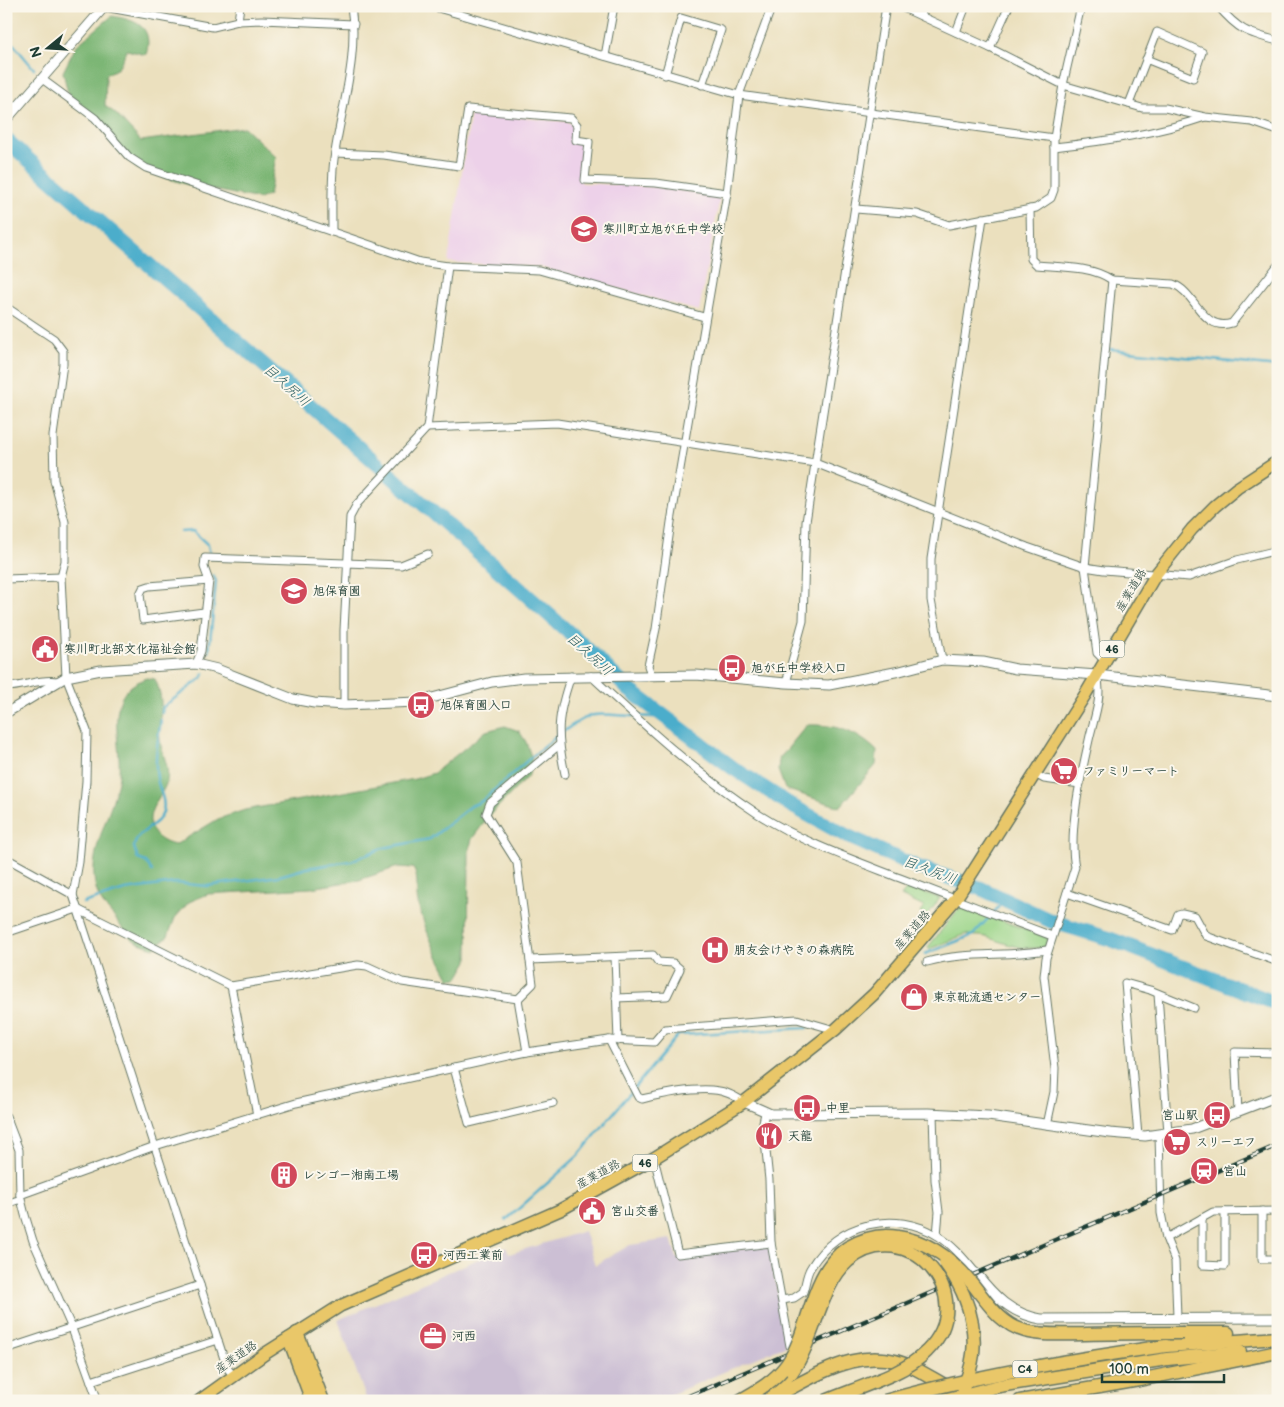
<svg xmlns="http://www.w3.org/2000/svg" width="1284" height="1407" font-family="'Balsamiq Sans','Klee One',sans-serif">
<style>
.built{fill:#edd1e9}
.industrial{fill:#ccbfd4}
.green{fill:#9ad487;stroke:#5c885e}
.forest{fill:#7bb674;stroke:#4d7a54}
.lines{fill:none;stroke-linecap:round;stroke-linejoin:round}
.stream{stroke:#4cadcb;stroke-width:2.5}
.river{stroke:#4cadcb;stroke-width:15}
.minor-casing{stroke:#667664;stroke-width:9}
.tertiary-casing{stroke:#667664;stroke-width:11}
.primary-casing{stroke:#667664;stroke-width:14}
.motorway-casing{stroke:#667664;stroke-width:15}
.minor{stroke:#fff;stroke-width:7}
.tertiary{stroke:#fff;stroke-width:9}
.primary{stroke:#e9c769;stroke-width:11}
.motorway{stroke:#e9c769;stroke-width:12}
.rail-casing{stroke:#1f3d34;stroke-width:4.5}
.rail{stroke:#fbf7ec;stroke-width:2.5;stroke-dasharray:8;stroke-linecap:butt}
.motorway-bridge-casing{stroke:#667664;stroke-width:15;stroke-linecap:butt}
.motorway-bridge{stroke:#e9c769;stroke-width:12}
.labels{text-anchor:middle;stroke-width:4;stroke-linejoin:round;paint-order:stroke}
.shield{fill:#fbf7ec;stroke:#61756b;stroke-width:1}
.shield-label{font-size:11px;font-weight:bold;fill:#1f3d34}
.poi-label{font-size:12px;font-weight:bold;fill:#1f3d34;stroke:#fbf7ec;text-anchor:start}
.street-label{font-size:12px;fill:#1f3d34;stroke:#fbf7ec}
.water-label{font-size:14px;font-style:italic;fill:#2c5f61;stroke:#fbf7ec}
</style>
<rect width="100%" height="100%" fill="#fbf7ec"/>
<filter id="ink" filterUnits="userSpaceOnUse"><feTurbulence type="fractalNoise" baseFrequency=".02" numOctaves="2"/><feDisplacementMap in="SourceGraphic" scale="10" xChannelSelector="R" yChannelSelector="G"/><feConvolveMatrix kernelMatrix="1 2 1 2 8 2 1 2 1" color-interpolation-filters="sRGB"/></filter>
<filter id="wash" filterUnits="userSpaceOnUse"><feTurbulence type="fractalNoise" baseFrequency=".0096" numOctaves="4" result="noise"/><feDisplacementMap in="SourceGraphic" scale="20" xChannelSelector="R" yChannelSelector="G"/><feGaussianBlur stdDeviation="1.12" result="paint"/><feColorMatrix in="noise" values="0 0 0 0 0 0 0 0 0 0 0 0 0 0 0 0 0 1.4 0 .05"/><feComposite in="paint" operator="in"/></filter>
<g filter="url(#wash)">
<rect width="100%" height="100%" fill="#ebe0be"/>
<path class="built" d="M 471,113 L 568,122 L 574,126 L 573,142 L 584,145 L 581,183 L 656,187 L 720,196 L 699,311 L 540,267 L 448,262 Z"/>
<path class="industrial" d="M 584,1231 L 595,1265 L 630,1245 L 671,1239 L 677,1258 L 769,1245 L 787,1345 L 656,1401 L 367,1401 L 338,1320 L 506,1247 L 509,1254 Z"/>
<g class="green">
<path d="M 908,887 L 940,898 L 927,916 L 920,913 L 924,907 L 901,896 Z"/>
<path d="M 962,905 L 1048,938 L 1045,947 C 1023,951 1007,944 986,937 C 979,935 973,937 966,934 L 929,949 L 928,947 Z"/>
</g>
<g class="forest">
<path d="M 112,16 C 136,20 154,26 146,55 L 127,50 L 118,68 L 106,75 L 105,106 L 115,113 L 141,141 L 244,127 L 276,157 L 269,195 L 259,199 L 185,184 L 136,168 L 104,129 L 68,93 L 63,72 L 76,46 Z"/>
<path d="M 147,678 L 155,679 C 167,706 157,714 160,740 C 162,755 170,766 167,781 C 164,792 154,802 151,813 C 146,831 160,842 175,845 L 218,819 L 245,810 L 415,779 L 434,773 L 486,731 L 505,726 L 519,731 L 526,742 L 532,759 L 529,775 L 489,816 L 472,839 L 469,850 L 468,961 L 458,978 L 450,979 C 436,954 425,930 418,903 C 415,890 420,880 413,868 L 398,867 L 359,880 L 311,888 L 208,894 L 189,902 L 175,918 L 168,936 L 154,948 C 128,940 130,938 114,917 C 109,911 103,905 100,899 C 81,861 111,818 118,781 C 125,745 98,694 147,678 Z"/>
<path d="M 807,725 C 835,724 856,731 877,751 L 876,765 L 840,807 L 785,789 L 778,770 L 779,759 Z"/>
</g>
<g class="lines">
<g class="stream">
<path d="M 6,35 L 34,69"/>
<path d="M 1110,349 L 1278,367"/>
<path d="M 181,532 L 193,531 L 208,545 L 210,554"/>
<path d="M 209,652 L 216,581 L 213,575"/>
<path d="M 162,713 L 163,707 L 202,678 L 204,673"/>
<path d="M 638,716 L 666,718"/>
<path d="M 152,871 L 146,862 L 138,859 L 134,847 C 137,829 159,827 163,812 C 166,800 159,790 157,778 C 154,759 158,740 161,720"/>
<path d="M 83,903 L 125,890 L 175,883 L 207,886 L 279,876 L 307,868 L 351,861 L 383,848 L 430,839 L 471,806 L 482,801 C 505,781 568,720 594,715 C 606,713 621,716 633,716"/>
<path d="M 925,954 L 973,935 L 1005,900"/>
<path d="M 506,1220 L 578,1156 L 678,1035 L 807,1028"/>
</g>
<path class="river" d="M 6,140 L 460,536 L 583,645 L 628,689 L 733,768 L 792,806 L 847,836 L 917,867 L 980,888 L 1051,921 L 1110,939 L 1278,1004"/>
</g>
</g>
<g filter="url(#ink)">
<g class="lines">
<g class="minor-casing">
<g id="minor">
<path d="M 431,6 L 739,95 L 1054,138"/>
<path d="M 899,6 L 990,48 L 1063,85 L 1142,108 L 1165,108 L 1205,117 L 1252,122 L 1278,131"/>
<path d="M 1218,6 C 1239,31 1248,33 1278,41"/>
<path d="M 104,7 L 213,27 L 238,21 L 262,20 L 354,24"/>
<path d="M 920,15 L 925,6"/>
<path d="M 238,21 L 240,6"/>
<path d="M 956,32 L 966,6"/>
<path d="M 990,48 L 1009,6"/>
<path d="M 605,56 L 614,6"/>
<path d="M 665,75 L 681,18 L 721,30 L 702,85"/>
<path d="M 42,79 L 95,118 L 129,157 L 146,168 L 420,262 L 448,266 L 539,270 L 704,317"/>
<path d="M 6,101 L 16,109"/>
<path d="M 1129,104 L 1157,32 L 1202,52 L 1193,78 L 1146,59"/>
<path d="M 1054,147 C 1106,141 1156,134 1205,117"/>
<path d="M 335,153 L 384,155 L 459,166 L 468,109 L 571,118 L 577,125 L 576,140 L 589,142 L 585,180 L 656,183 L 727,193"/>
<path d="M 856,209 L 917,214 L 949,225 L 1036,208 L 1051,198 L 1054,190 L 1054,138 L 1063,85 L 1081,6"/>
<path d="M 1030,209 L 1031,259 L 1037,265 C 1061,267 1092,266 1112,280 L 1173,284 C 1196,292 1202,333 1232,323 L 1278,265"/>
<path d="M 332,232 C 332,208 331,183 334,159 C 341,108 359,58 351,6"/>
<path d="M 6,307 L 54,339 L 63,351 L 63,364 L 53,436 L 54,480 L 65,522 L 65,561 L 61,577 L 66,677 L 87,731 L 86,781 L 79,862 L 73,895 L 227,1368 L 234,1376"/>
<path d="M 427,428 L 557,423 L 815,463 L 1027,547 L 1085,567 L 1104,570 L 1189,577 L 1237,560 L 1278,550"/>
<path d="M 6,579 L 61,577"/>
<path d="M 204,612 L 143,620 L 140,594 L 143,588 L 149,586 L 209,581"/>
<path d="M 942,660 L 931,600 L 931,559 L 983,218"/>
<path d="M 1105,661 L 1097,653 L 1085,567 L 1112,280"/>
<path d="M 196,664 L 201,651 L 209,581 L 204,567 L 205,558 L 401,565 L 428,554"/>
<path d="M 651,674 L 648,666 L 656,629 L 671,522 L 727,193 L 739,95 L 772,6"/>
<path d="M 591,676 C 644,725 697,774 758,814 C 802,842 851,859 900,878 C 950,897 1001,917 1052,936"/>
<path d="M 786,683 L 803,621 L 806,522 L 886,6"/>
<path d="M 6,687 C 24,687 40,678 57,681"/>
<path d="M 344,705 L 344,630 L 350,517 L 357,504 L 427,428 L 448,266"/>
<path d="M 565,774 C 556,733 557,716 571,676"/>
<path d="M 1035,774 L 1044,779 L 1080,784"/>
<path d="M 6,858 L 73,895"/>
<path d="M 1067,893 L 1172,930 L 1178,914 L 1182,913 L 1195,916 L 1206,936 L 1278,962"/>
<path d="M 6,933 L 77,909 L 231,986 L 358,965 L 367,966 L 402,982 L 518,999"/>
<path d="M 615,957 L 618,1041"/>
<path d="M 530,960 L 653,955 L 658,962 L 673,963 L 680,969 L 667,996 L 616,998"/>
<path d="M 927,962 C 968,951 1006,957 1047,950"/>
<path d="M 231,986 L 257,1115"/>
<path d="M 1158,994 L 1168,1133"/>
<path d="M 609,1040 L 638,1097 L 642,1099 C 663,1094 707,1085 727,1093 C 733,1095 739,1099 744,1102"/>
<path d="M 527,1052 L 518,999 L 533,984 L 517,863 L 486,814 L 490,803 L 559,745"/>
<path d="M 1276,1053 L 1278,1072"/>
<path d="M 454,1068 L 469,1123 L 553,1103"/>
<path d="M 1238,1112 L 1235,1052 L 1278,1053"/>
<path d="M 765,1113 L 763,1122 L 769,1180 L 771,1243 L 790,1346"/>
<path d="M 933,1113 L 935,1180 L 939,1212 L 937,1235"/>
<path d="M 6,1116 L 19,1150 L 20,1195 L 25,1215 L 33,1241 L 71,1326 L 98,1401"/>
<path d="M 1047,1125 L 1054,1092 L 1055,1068 L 1044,976 L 1046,958 L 1075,867 C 1068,832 1081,775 1089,740 C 1094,717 1103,698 1097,675"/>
<path d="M 1159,1135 L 1161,1213 L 1166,1238 L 1175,1261 L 1177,1317"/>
<path d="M 1138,1136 L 1125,983 L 1150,990 L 1194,1008"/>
<path d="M 654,1158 L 678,1254 L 771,1243"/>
<path d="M 20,1195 L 155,1146 L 296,1103 L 527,1052 L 609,1040 L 654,1042 L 665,1029 L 797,1019 L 835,1030"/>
<path d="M 6,1204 L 21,1199"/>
<path d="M 1262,1211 L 1262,1259 L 1278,1259"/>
<path d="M 1202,1218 L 1202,1265 L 1225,1266 L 1225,1212"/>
<path d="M 1166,1238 L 1213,1212 L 1278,1211"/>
<path d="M 782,1300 L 794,1298 L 803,1292 C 806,1284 806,1274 811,1267 C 837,1223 895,1209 938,1236 C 953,1245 965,1260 976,1273"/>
<path d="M 6,1349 L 200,1285"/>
<path d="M 91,1381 L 218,1340"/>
</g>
</g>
<g class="tertiary-casing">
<g id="tertiary">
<path d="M 6,120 L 105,6"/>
<path d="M 6,713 L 66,677 L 101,670 L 196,664 L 217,669 L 293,699 L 314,703 L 344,705 L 417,702 L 492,682 L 524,678 L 696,675 L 786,683 L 829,685 L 900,671 L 942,660 L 983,662 L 1016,669 L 1097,675 L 1278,696"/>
<path d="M 744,1102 L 771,1114 L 928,1113 L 988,1116 L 1110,1133 L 1145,1136 L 1192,1129 L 1278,1096"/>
<path d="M 976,1273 C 994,1296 1011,1314 1041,1319 L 1278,1318"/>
</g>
</g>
<g class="primary-casing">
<path id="primary" d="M 199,1401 L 266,1353 L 340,1306 L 560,1210 L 654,1158 L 744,1102 L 835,1030 L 874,994 L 955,900 L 1085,695 L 1156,574 L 1192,529 L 1215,506 L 1237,488 L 1278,461"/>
</g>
<g class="motorway-casing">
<g id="motorway">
<path d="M 297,1333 L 323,1401"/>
<path d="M 1183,1333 L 1228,1333"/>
<path d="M 289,1339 L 312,1401"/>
<path d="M 1166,1346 L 1278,1338"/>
<path d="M 1167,1359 L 1240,1352"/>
<path d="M 771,1393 L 792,1372"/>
<path d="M 766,1401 C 815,1377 862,1340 916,1369 C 939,1381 960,1397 986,1401"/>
<path d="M 1020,1401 L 1139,1380 L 1278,1352"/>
</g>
</g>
<use href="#minor" class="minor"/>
<use href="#tertiary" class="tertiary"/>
<use href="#primary" class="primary"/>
<use href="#motorway" class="motorway"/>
<g class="rail-casing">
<path id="rail" d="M 677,1401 L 1278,1145"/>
</g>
<use href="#rail" class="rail"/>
<g class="motorway-bridge-casing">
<g id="motorway-bridge">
<path d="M 945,1263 C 972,1299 984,1346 963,1387"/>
<path d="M 792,1372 C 815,1339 820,1286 848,1261 C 906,1212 983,1296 927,1351 C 904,1375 856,1388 826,1401"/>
<path d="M 739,1401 C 757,1391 775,1381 787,1364 C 811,1329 809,1274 847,1248 C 862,1239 880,1234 898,1237 C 928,1241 951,1258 970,1281 C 986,1300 999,1324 1025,1331 C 1044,1336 1065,1334 1085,1334 C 1118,1333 1151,1333 1183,1333"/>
<path d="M 885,1401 C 977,1375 1072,1359 1166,1346"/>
<path d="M 939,1401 L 999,1386 L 1167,1359"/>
</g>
</g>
<use href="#motorway-bridge" class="motorway-bridge"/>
</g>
</g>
<defs>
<g id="school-disc" transform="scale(1.4375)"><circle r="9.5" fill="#d1495b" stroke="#fbf7ec"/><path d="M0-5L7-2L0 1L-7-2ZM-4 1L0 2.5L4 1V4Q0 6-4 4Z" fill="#fff"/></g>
<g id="civic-disc" transform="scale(1.4375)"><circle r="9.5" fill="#d1495b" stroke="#fbf7ec"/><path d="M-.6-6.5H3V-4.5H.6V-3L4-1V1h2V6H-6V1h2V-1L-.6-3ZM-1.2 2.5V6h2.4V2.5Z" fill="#fff"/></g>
<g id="bus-disc" transform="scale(1.4375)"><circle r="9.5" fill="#d1495b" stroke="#fbf7ec"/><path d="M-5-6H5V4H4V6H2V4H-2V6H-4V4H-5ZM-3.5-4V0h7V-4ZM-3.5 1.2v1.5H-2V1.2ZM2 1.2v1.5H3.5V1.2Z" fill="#fff"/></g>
<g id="supermarket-disc" transform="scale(1.4375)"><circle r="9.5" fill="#d1495b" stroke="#fbf7ec"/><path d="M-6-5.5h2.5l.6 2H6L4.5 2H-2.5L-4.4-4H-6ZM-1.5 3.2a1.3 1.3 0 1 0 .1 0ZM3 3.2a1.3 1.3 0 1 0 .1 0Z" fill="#fff"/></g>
<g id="hospital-disc" transform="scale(1.4375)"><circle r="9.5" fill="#d1495b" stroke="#fbf7ec"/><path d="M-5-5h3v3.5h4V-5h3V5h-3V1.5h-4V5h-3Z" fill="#fff"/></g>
<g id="shop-disc" transform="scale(1.4375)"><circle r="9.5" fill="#d1495b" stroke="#fbf7ec"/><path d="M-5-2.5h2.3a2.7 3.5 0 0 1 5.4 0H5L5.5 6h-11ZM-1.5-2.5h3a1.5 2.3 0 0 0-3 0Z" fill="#fff"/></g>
<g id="restaurant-disc" transform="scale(1.4375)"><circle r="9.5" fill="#d1495b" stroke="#fbf7ec"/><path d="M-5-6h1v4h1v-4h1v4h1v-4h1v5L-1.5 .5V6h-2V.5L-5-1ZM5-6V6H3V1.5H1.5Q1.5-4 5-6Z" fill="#fff"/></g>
<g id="station-disc" transform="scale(1.4375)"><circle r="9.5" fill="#d1495b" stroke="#fbf7ec"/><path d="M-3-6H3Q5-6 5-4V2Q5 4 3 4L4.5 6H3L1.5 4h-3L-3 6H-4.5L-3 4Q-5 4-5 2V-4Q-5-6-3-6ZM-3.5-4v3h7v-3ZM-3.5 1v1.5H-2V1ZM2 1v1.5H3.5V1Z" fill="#fff"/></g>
<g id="building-disc" transform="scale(1.4375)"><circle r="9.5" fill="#d1495b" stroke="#fbf7ec"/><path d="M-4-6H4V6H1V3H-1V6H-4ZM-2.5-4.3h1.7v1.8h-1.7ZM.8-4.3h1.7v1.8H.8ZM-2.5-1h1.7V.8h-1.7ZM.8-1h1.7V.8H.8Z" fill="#fff"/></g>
<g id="office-disc" transform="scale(1.4375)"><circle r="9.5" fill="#d1495b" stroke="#fbf7ec"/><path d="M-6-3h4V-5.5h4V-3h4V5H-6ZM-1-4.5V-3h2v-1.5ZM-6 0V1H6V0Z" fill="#fff"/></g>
</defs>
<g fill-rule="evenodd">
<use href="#school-disc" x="584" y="229"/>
<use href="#school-disc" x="294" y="591"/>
<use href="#civic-disc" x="45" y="649"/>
<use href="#bus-disc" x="732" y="668"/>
<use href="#bus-disc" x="421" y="705"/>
<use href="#supermarket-disc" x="1064" y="771"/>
<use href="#hospital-disc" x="715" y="950"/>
<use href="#shop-disc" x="914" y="997"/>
<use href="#bus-disc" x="807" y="1108"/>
<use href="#bus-disc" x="1217" y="1115"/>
<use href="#restaurant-disc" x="769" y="1136"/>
<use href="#supermarket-disc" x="1177" y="1142"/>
<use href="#station-disc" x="1204" y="1171"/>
<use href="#building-disc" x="284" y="1175"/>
<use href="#civic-disc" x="592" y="1211"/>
<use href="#bus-disc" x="424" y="1255"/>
<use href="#office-disc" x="433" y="1336"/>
</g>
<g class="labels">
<g class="shield">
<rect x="1099.5" y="640.5" width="25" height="17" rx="4"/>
<rect x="632.5" y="1154.5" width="25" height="17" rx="4"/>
<rect x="1012.5" y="1360.5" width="25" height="17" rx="4"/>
</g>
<g class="shield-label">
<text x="1112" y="653">46</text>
<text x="645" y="1167">46</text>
<text x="1025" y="1373">C4</text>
</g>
<g class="poi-label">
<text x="603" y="233">寒川町立旭が丘中学校</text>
<text x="313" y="595">旭保育園</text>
<text x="64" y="653">寒川町北部文化福祉会館</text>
<text x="751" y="672">旭が丘中学校入口</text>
<text x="440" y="709">旭保育園入口</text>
<text x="1083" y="775">ファミリーマート</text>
<text x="734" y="954">朋友会けやきの森病院</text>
<text x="933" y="1001">東京靴流通センター</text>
<text x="826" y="1112">中里</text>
<text x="1198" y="1119" text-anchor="end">宮山駅</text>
<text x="788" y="1140">天龍</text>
<text x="1196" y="1146">スリーエフ</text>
<text x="1223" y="1175">宮山</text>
<text x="303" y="1179">レンゴー湘南工場</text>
<text x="611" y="1215">宮山交番</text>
<text x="443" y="1259">河西工業前</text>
<text x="452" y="1340">河西</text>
</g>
<g class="street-label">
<text transform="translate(1131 590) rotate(-59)" y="4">産業道路</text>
<text transform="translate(912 930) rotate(-49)" y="4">産業道路</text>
<text transform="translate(598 1174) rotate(-29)" y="4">産業道路</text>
<text transform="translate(236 1357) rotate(-35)" y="4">産業道路</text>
</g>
<g class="water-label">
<text transform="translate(287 385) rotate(41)" y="5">目久尻川</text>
<text transform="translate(590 654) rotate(42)" y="5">目久尻川</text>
<text transform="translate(930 870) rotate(20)" y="5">目久尻川</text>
</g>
</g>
<rect width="1284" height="1407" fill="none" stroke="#fbf7ec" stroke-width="25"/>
<g transform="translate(48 48) rotate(252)" stroke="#fbf7ec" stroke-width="4" paint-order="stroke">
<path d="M0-4L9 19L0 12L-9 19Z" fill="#1f3d34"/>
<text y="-8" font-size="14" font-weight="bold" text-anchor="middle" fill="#1f3d34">N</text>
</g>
<path d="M1102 1374v8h122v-8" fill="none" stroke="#1f3d34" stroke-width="2.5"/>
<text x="1109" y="1374" font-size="15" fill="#1f3d34" stroke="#fbf7ec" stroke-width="4" paint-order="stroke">100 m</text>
</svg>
